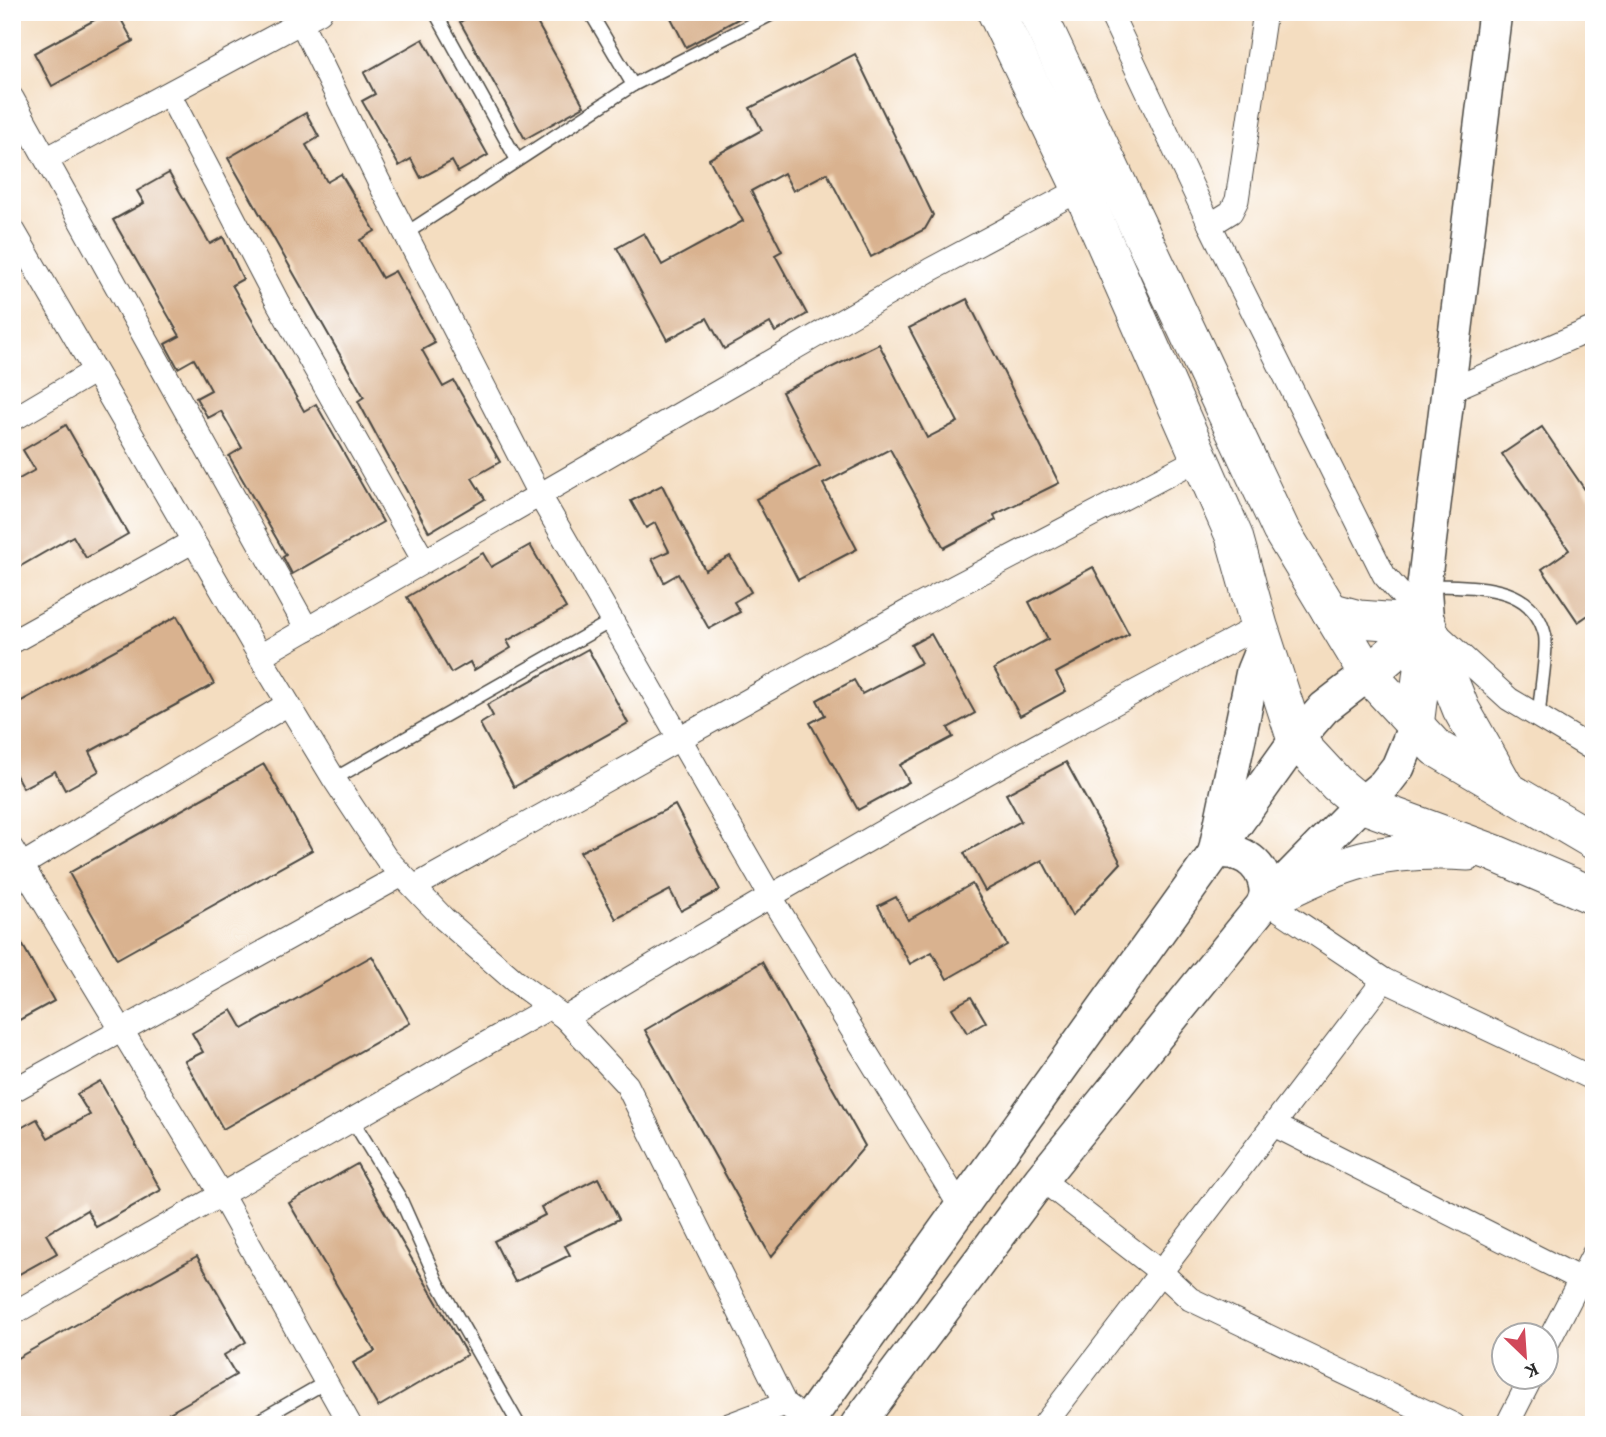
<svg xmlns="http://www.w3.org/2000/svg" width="1606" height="1437" font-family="'Gentium Book Plus',serif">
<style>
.building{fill:#d9b28f}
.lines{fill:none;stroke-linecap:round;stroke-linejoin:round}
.lane-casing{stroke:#494641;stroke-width:15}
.street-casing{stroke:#494641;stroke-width:25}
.secondary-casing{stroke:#494641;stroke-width:36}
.primary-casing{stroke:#494641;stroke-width:39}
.lane{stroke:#fff;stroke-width:12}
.street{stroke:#fff;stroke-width:23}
.secondary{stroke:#fff;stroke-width:33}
.primary{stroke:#fff;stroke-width:37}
</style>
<rect width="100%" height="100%" fill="#fff"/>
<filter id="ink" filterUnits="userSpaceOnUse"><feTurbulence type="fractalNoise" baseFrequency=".0143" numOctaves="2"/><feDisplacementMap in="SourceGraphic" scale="14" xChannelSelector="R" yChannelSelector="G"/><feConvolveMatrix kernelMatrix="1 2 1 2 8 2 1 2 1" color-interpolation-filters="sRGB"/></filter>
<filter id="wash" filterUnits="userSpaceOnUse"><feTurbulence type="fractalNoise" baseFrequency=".00686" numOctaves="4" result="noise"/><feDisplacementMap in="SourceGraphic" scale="28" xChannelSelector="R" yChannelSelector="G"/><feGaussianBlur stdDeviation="1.57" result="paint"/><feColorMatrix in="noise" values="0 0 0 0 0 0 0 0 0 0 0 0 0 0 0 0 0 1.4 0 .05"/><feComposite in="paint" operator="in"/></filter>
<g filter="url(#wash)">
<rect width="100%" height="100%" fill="#f4ddc0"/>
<g id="blocks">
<g class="building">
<path d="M 109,12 L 117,12 L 133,41 L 52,86 L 34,53 Z"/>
<path d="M 478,12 L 531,12 L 584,106 L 525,139 L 460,22 Z"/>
<path d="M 668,12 L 751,12 L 686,47 Z"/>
<path d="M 423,39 L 488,155 L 458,172 L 452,161 L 421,178 L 411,159 L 399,166 L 362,101 L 375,94 L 364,73 Z"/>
<path d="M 855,54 L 933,215 L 925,229 L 871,257 L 827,173 L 793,191 L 784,173 L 751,191 L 782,251 L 775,255 L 807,314 L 775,332 L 770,323 L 724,349 L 707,318 L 667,340 L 617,248 L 644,233 L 662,265 L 743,221 L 709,159 L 762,130 L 750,108 Z"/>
<path d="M 306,113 L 319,137 L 306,145 L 327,182 L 341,174 L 375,231 L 360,240 L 382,278 L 395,271 L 435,343 L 422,350 L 443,387 L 454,381 L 500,462 L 472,478 L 485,499 L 429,532 L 358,401 L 364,397 L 228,158 Z"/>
<path d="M 169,173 L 210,244 L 223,237 L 243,279 L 232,285 L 304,411 L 316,404 L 383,522 L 292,574 L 283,557 L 286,555 L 229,456 L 242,448 L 221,411 L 208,418 L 196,398 L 211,390 L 194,359 L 178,368 L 165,344 L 180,336 L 113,220 L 144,203 L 137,191 Z"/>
<path d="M 967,299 L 1059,483 L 994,515 L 996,520 L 944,548 L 890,449 L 823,484 L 857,549 L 798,580 L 756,499 L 820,466 L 782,392 L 879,344 L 927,438 L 958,422 L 909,328 Z"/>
<path d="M 66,425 L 128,534 L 86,558 L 73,536 L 12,571 L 12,483 L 35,470 L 23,450 Z"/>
<path d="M 1542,427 L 1594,503 L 1594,611 L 1578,622 L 1542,569 L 1569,550 L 1502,454 Z"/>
<path d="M 662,485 L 705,570 L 730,556 L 751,592 L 734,602 L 740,612 L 709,629 L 678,574 L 664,582 L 652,559 L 669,551 L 655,523 L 646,528 L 631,501 Z"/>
<path d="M 530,545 L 566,608 L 507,641 L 511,648 L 474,670 L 470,662 L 451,673 L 407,597 L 483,553 L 491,567 Z"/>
<path d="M 1093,567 L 1129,634 L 1056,673 L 1066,691 L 1020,716 L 994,669 L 1048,639 L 1029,602 Z"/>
<path d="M 177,616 L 214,684 L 89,752 L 99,771 L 65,790 L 55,771 L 23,788 L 12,768 L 12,706 Z"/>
<path d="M 931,634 L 975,713 L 948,728 L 953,737 L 900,765 L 909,782 L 858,810 L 810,723 L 825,715 L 817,700 L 854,680 L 862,694 L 921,663 L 911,645 Z"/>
<path d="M 588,649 L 628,723 L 514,787 L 480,724 L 493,716 L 487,705 Z"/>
<path d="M 1066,762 L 1121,863 L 1072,916 L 1042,860 L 985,891 L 964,853 L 1021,821 L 1006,794 Z"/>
<path d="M 264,764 L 312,850 L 117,959 L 69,873 Z"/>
<path d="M 675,805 L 720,890 L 681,911 L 670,890 L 616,919 L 580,852 Z"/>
<path d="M 972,884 L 1007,945 L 947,979 L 932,952 L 910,964 L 878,906 L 896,897 L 908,920 Z"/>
<path d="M 12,926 L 54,1001 L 12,1024 Z"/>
<path d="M 372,956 L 410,1023 L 223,1129 L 185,1061 L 203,1052 L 192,1033 L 232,1010 L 243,1029 Z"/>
<path d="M 762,962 L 865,1146 L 771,1257 L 645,1030 Z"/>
<path d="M 971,997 L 986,1022 L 967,1033 L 952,1008 Z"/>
<path d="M 100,1081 L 161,1190 L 96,1227 L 87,1210 L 46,1234 L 57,1253 L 12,1278 L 12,1133 L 37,1119 L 48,1138 L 90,1115 L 77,1094 Z"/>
<path d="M 357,1164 L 467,1355 L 378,1407 L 353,1363 L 375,1351 L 289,1203 Z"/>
<path d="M 598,1178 L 619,1219 L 565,1246 L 570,1255 L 515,1282 L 494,1241 L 545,1215 L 541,1207 Z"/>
<path d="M 197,1256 L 246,1342 L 224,1355 L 236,1375 L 148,1425 L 12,1425 L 12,1361 Z"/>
</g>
</g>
</g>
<g filter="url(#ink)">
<use href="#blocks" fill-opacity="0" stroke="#494641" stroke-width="2"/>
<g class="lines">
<g class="lane-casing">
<g id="lane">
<path d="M 435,12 L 517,160"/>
<path d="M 590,12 L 633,85"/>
<path d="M 405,234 L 633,85 L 776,12"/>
<path d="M 1426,585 C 1469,588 1532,580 1545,635 C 1548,653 1539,696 1539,717"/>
<path d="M 334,779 L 613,620"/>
<path d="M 353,1121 L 400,1198 L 438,1283 L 519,1425"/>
<path d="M 251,1425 L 326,1382"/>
</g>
</g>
<g class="street-casing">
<g id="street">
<path d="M 1110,12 L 1210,225 L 1384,575 L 1427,624 L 1509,699 L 1594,750"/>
<path d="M 302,24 L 378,180 L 539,494 L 769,894 L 960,1206"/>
<path d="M 169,94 L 278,303 L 424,561"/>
<path d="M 12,98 L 307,629"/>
<path d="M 48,158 L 320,12"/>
<path d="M 1210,225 L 1231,212 L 1237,200 L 1265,12"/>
<path d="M 12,228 L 268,670 L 334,779 L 386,858 L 444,919 L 515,981 L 565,1018 L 627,1085 L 785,1404 L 808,1421"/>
<path d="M 1448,391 L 1594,328"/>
<path d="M 12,420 L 93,372"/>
<path d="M 12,642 L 192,542"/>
<path d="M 260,656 L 930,270 L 1081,189"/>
<path d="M 12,849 L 222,1196 L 350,1425"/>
<path d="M 12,871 L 288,704"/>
<path d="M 414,887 L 912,609 L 1200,458"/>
<path d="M 1266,901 L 1384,980 L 1594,1079"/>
<path d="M 565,1018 C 793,880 1023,750 1259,626"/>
<path d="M 12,1091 L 402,875"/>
<path d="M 1274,1125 L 1594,1286"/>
<path d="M 1041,1179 L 1162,1273 L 1190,1299 L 1454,1425"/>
<path d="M 12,1314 L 550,1007"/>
<path d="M 1546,1346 L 1594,1253"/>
<path d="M 729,1425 L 785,1404"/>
<path d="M 1044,1425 L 1384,980"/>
<path d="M 1507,1425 L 1531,1378"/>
</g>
</g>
<g class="secondary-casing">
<g id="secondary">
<path d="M 1427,624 L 1424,585 L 1495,12"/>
<path d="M 1264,644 L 1253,671 L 1215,852 C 1247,848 1269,869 1266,901"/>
<path d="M 805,1425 L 1296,740 L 1324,708 L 1368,674"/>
<path d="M 857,1425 L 1041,1179 L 1266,901 L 1361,804 L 1384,785 L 1398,767 L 1415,726"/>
</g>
</g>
<g class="primary-casing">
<g id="primary">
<path d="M 996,12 L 1081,189 L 1234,536 L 1259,626 L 1296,740 L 1336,783 L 1361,804 L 1494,853 L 1594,896"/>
<path d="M 1037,12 L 1281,530 L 1368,674 L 1436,748 L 1594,841"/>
<path d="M 1330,611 L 1359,619 L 1427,624"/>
<path d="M 1427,624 L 1461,709 L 1505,787"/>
<path d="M 1368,674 L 1427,624"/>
<path d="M 1415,726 L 1427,629"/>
<path d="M 1266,901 C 1341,861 1383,847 1468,852"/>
</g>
</g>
<use href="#lane" class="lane"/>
<use href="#street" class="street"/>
<use href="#secondary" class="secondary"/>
<use href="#primary" class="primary"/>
</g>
</g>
<rect width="1606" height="1437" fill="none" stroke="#fff" stroke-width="42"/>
<g transform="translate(1525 1356) rotate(155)"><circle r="33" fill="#ffffff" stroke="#aaaaaa" stroke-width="2"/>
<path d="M0-5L12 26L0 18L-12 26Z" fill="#d1495b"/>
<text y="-10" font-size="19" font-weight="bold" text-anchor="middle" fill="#2b2b2b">K</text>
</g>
</svg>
